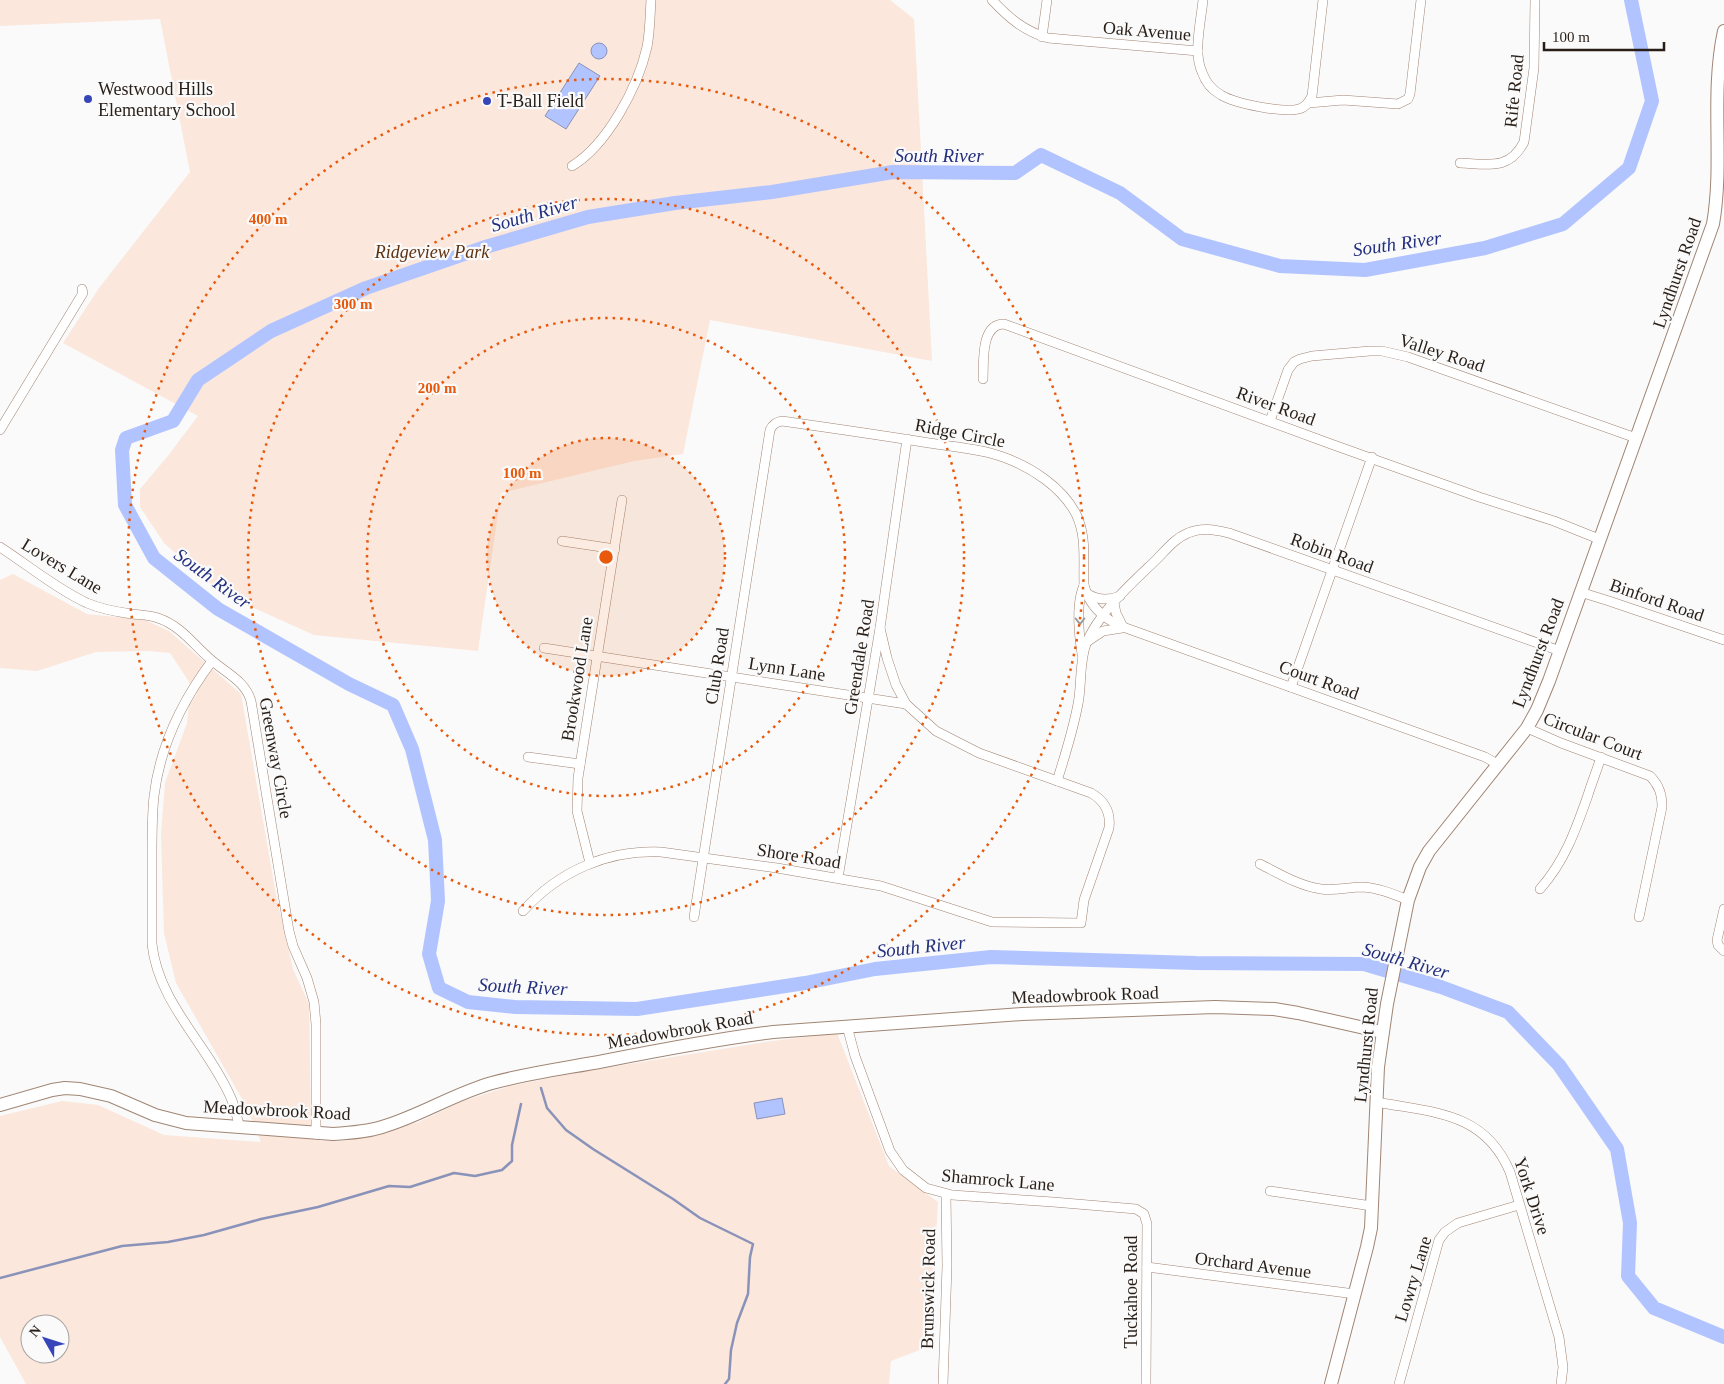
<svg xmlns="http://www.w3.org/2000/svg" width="1724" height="1384" font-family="'Times New Roman',serif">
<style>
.green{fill:#fbe7dc;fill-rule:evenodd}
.water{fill:#b2c4ff;stroke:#8992b9}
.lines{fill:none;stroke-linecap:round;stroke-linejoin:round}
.stream{stroke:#8992b9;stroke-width:2.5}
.river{stroke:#b2c4ff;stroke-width:14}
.street-casing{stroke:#a08574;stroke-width:10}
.secondary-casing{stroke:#a08574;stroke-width:14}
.street{stroke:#fff;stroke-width:9}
.secondary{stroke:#fff;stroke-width:12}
.oneway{stroke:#9e9a97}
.ring{fill:none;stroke:#e8590c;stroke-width:2.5;stroke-dasharray:2.5 5}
.poi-dot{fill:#3646b9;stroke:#fafafa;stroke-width:2}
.labels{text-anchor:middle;stroke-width:4.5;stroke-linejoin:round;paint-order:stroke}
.street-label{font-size:18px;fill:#281e17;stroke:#fafafa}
.poi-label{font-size:18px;fill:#281e17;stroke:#fafafa;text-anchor:start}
.park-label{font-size:18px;font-style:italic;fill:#60320f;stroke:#fafafa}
.water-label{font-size:19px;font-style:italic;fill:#232f7f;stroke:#fafafa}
.centre{fill:#e8590c;stroke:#fafafa;stroke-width:2.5}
.ring-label{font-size:15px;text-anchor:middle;font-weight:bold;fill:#e8590c;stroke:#fafafa;stroke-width:4.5;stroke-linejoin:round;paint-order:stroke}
</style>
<rect width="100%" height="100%" fill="#fafafa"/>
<g class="green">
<path d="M 0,0 L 890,0 L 914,19 L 932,361 L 710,320 L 683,454 L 634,461 L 501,493 L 478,651 L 314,635 L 221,593 L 164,543 L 140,507 L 140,489 L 167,457 L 198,416 L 63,343 L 99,288 L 190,172 L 160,19 L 0,26 Z"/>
<path d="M 13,574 L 87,614 L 145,620 L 169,631 L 241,694 L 276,895 L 293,969 L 309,1004 L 311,1122 L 320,1141 L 346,1141 L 419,1122 L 460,1102 L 510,1086 L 580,1072 L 772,1041 L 837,1033 L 889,1166 L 938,1202 L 930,1346 L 891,1361 L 889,1384 L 26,1384 L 0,1337 L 0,1116 L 62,1101 L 98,1105 L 164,1135 L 261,1142 L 246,1106 L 176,983 L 164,933 L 161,835 L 165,783 L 187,723 L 189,705 L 197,694 L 170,653 L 149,651 L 96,652 L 37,671 L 0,668 L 0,580 ZM 30,1324 L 60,1324 L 60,1354 L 30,1354 Z"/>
</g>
<g class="water">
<circle cx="599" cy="51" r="8"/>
<path d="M 579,63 L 600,76 L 566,129 L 545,116 Z"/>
<path d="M 782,1098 L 785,1114 L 757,1119 L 754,1103 Z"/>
</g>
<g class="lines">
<g class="stream">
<path d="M 541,1088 L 547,1108 L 566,1130 L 593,1149 L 673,1199 L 700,1218 L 753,1244 L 750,1257 L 748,1294 L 737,1323 L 731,1350 L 729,1379 L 725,1384"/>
<path d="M 0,1278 L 122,1246 L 168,1242 L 204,1235 L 261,1219 L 318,1207 L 389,1186 L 410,1187 L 454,1173 L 475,1176 L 502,1170 L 512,1161 L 512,1145 L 521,1104"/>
</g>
<path class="river" d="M 1631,0 L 1652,101 L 1629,168 L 1563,224 L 1485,248 L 1365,270 L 1280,266 L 1182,239 L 1120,193 L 1041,155 L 1015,173 L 893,172 L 772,192 L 675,203 L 588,217 L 482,248 L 366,288 L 271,331 L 198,380 L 173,421 L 126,438 L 122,450 L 125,505 L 154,558 L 218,609 L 349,684 L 393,705 L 412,749 L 435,840 L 438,901 L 429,954 L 439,988 L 468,1002 L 515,1007 L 637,1009 L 805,983 L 875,969 L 991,957 L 1196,963 L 1364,964 L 1441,987 L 1508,1012 L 1559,1065 L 1617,1149 L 1630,1223 L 1628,1276 L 1654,1308 L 1724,1337"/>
<g class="street-casing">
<g id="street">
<path d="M 992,0 C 1009,18 1024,31 1048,38 L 1198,51"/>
<path d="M 1203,0 C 1201,21 1193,53 1202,72 C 1205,81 1212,90 1221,95 C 1236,104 1283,113 1299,109 C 1306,107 1309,102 1312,96 L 1323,0"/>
<path d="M 1042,37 L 1047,0"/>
<path d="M 1309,103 L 1343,100 L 1398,104 L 1408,99 L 1410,94 L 1421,0"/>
<path d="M 1460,163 C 1488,164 1509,171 1524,142 L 1534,68 L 1535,0"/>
<path d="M 572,166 C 607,145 638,87 647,47 C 650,32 650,15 651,0"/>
<path d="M 983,379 C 984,363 980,324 1004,324 L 1331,444 L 1479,497 L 1554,521 L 1599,539"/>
<path d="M 1270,421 L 1288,370 L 1294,362 L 1300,359 L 1312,356 L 1370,351 L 1382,351 L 1408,357 L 1636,438"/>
<path d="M 0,430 L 83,293 L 82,289"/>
<path d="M 562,541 L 615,549"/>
<path d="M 0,547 C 29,566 57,589 87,603 C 101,609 117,612 132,614 C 141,615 150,615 158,618 C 181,626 192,643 209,658 C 224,672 245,680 251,701 L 289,931 L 293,946 L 307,978 L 314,1002 L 316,1024 L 316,1134"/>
<path d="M 1580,592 L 1609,601 L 1724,640"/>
<path d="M 1086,593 C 1097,600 1108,601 1120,596"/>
<path d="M 1114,603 L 1116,613 L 1123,627"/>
<path d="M 1088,641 L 1103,631 L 1122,628"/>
<path d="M 544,648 L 906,704"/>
<path d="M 1082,654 C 1079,635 1076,603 1084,585"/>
<path d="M 212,661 C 182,701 160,746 154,796 C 152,815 152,834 152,853 C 152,883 152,914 152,944 C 158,1003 208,1045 231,1098 C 235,1107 237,1118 240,1128"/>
<path d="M 1291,687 L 1372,457"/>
<path d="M 1527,728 L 1561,743 L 1650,776 C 1659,785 1662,794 1662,807 L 1639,917"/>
<path d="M 528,757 L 580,764"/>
<path d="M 1057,781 C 1065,756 1073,730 1078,704 C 1082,684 1079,663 1086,644 C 1098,613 1132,583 1156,560 C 1166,550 1175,538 1188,533 C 1202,527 1215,530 1229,533 L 1560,651"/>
<path d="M 590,863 L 577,811 L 578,778 L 622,500"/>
<path d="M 1260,864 C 1280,874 1299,886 1321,889 C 1335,891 1349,887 1363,887 C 1379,888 1393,894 1408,900"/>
<path d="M 838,878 L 880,628 L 907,439"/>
<path d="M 1540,889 C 1565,861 1576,829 1588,795 C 1592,782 1597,770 1601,757"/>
<path d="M 1724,909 L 1717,940 L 1718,945 L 1724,951"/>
<path d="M 523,911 C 559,871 607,850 661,852 L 777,868 L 881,886 L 992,922 L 1081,923 L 1084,900 L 1109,828 C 1111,812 1105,801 1091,793 L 979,753 L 936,731 L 906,704 L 896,685 L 887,658 L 880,628"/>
<path d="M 694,917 L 770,430 C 773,424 776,422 782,421 C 831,428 880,435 929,443 C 953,447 979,448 1003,457 C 1031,467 1062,487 1076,514 C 1087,536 1083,562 1084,585 C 1089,606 1104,619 1123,627 L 1485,757 L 1499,765"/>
<path d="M 847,1026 L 855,1056 L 890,1151 L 903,1170 L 926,1188 L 952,1195 L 1053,1202 L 1136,1209 L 1144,1214 L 1147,1224 L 1146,1384"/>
<path d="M 1377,1102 C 1433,1113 1484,1111 1510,1172 L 1559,1337 L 1563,1367 L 1561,1384"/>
<path d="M 1270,1191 L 1372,1206"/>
<path d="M 1147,1267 L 1355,1294"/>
<path d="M 943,1384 L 947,1266 L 946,1195"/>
<path d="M 1399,1384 L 1439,1240 L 1445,1232 L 1458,1223 L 1519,1205"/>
</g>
</g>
<g class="secondary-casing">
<g id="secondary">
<path d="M 0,1105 L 52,1090 L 65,1088 L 80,1089 L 111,1096 L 155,1115 L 186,1123 L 333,1134 C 350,1133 366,1132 382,1127 C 420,1116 453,1094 492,1083 C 528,1073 567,1068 604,1061 C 660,1050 716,1039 773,1032 L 1022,1014 L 1215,1007 L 1274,1009 L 1298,1013 L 1382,1032"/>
<path d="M 1331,1384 L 1367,1247 L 1371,1228 L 1378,1067 L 1387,1004 L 1408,900 L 1420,867 L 1429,851 L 1527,728 L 1537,710 L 1549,681 L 1713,224 C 1724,161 1710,96 1724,31"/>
</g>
</g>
<use href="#street" class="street"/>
<use href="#secondary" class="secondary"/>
</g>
<defs><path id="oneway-chevron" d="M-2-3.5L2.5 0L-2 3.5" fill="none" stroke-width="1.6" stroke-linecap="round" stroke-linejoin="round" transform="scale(1.25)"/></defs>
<use class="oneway" href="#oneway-chevron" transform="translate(1080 621) rotate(90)"/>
<circle cx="606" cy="557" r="119" fill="#e8590c" fill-opacity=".12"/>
<g class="ring">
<circle cx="606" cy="557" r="119"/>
<circle cx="606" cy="557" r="239"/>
<circle cx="606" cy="557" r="358"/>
<circle cx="606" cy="557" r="478"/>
</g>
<g class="poi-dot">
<circle cx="88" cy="99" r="5"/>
<circle cx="487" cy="101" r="5"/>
</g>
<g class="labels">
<g class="street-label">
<text transform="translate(1147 31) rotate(5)" y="6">Oak Avenue</text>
<text transform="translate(1514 91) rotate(-84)" y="6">Rife Road</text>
<text transform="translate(1677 273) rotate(-71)" y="6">Lyndhurst Road</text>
<text transform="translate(1442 353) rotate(18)" y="6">Valley Road</text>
<text transform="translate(1276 406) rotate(20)" y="6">River Road</text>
<text transform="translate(960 433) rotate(11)" y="6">Ridge Circle</text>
<text transform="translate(1332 553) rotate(20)" y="6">Robin Road</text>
<text transform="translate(62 566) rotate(31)" y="6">Lovers Lane</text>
<text transform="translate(1657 600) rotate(19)" y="6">Binford Road</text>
<text transform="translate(1538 653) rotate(-69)" y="6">Lyndhurst Road</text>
<text transform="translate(859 657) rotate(-81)" y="6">Greendale Road</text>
<text transform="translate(717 666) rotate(-81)" y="6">Club Road</text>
<text transform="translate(787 669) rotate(9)" y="6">Lynn Lane</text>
<text transform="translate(577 679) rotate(-81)" y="6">Brookwood Lane</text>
<text transform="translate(1319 680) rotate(20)" y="6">Court Road</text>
<text transform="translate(1593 736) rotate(21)" y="6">Circular Court</text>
<text transform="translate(276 758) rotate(80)" y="6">Greenway Circle</text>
<text transform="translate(799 856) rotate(9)" y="6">Shore Road</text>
<text transform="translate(1085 995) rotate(-2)" y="6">Meadowbrook Road</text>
<text transform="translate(680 1030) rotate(-10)" y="6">Meadowbrook Road</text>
<text transform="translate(1366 1045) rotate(-84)" y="6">Lyndhurst Road</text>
<text transform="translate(277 1110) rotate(3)" y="6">Meadowbrook Road</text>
<text transform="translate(998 1180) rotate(5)" y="6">Shamrock Lane</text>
<text transform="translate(1532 1196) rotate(72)" y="6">York Drive</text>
<text transform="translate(1253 1265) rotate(7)" y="6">Orchard Avenue</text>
<text transform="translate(1413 1279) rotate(-73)" y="6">Lowry Lane</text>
<text transform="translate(928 1289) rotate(-89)" y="6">Brunswick Road</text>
<text transform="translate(1131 1292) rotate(-90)" y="6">Tuckahoe Road</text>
</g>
<g class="poi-label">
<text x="98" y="95">Westwood Hills<tspan x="98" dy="21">Elementary School</tspan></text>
<text x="497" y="107">T-Ball Field</text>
</g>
<g class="park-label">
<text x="432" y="258">Ridgeview Park</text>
</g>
<g class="water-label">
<text x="939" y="162">South River</text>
<text transform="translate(534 213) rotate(-16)" y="7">South River</text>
<text transform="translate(1397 243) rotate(-8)" y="7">South River</text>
<text transform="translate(213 578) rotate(36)" y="7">South River</text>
<text transform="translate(921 946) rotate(-6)" y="7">South River</text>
<text transform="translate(1406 960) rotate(16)" y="7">South River</text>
<text transform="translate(523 986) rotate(3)" y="7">South River</text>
</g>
</g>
<circle cx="606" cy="557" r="8" class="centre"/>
<g class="ring-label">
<text x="268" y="224">400 m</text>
<text x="353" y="309">300 m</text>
<text x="437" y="393">200 m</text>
<text x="522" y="478">100 m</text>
</g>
<g transform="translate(45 1339) rotate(309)"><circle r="24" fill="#fafafa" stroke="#a6a29f"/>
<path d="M0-4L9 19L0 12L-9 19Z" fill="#3646b9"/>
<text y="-8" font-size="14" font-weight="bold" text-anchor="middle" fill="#281e17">N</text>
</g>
<path d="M1544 42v8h120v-8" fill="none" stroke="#281e17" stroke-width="2.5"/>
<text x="1552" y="42" font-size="15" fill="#281e17" stroke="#fafafa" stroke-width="4" paint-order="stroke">100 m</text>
</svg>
